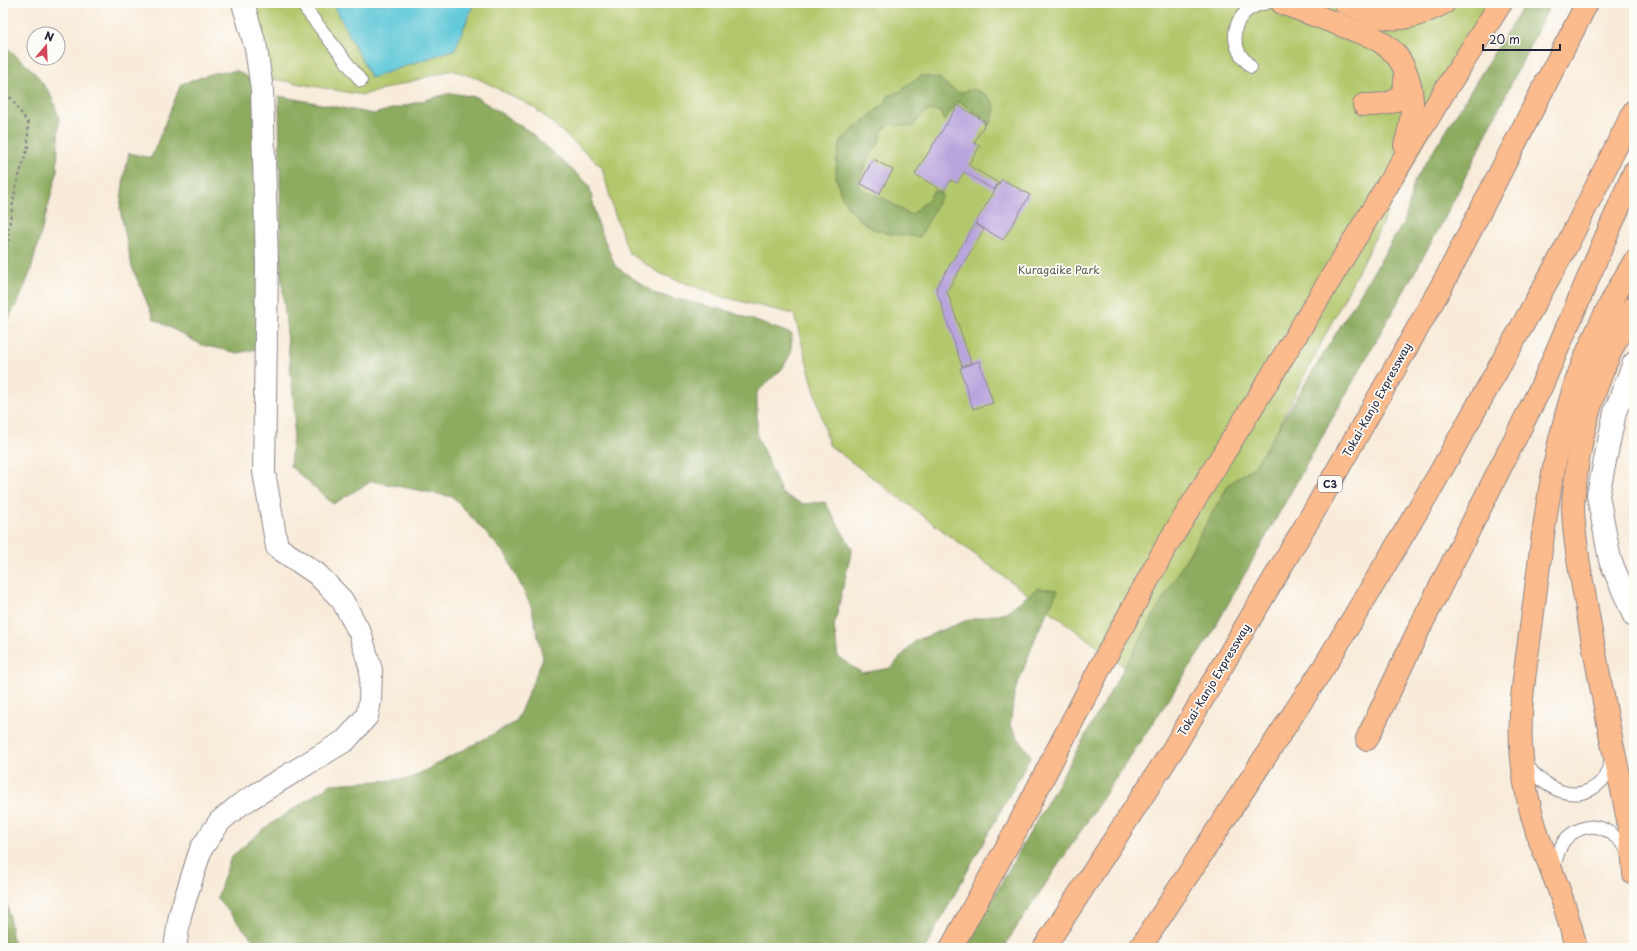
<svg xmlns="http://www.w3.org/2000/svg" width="1637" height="951" font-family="'Playpen Sans',sans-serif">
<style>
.green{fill:#b3c86c;stroke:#6a7554}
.forest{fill:#8eac60;stroke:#58674e}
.water{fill:#5ec8d8;stroke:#40758a}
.building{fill:#b9a5de}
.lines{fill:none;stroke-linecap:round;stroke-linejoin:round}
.lane-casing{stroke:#8d868a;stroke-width:14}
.street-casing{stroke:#8d868a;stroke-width:24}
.highway-casing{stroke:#8d868a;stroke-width:24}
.path{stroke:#8d868a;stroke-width:2.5;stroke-dasharray:3 3;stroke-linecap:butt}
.lane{stroke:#fff;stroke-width:12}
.street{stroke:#fff;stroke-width:22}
.highway{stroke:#fbbb8c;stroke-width:22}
.labels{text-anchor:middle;stroke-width:3.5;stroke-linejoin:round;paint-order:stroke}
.shield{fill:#fdfcf7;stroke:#646373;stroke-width:1}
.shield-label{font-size:10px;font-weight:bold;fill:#22223b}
.park-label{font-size:11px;fill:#555c4c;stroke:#fdfcf7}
.street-label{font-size:11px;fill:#22223b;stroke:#fdfcf7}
</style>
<rect width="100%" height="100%" fill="#fdfcf7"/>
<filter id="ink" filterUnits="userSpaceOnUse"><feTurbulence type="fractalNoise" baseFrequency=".025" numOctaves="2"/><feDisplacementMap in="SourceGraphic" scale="8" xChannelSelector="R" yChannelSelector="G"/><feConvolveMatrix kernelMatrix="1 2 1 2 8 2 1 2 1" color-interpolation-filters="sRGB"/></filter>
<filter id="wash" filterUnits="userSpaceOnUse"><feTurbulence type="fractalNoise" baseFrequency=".012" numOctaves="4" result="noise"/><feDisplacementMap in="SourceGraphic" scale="16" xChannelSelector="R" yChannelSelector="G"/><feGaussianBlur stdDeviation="0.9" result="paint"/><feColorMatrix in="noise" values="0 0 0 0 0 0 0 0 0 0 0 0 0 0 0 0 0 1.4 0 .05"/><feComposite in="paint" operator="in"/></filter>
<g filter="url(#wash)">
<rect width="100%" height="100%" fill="#f8ebd9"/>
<path class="green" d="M 249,3 L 1495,3 L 1147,684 L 829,445 L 794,314 L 723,297 L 661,274 L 629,253 L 614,212 L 602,167 L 535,108 L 479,79 L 452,70 L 363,95 L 268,78 Z"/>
<g class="forest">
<path d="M 1525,3 L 1551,3 L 1445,218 L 1209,638 L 1003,948 L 964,948 L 1229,484 L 1255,466 L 1405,220 L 1414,182 Z"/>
<path d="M 3,44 L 34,72 L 50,93 L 59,118 L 57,173 L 31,270 L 19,300 L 3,327 Z"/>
<path d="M 238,71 L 253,81 L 261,348 L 238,353 L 202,345 L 154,319 L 132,267 L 120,209 L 124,176 L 129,153 L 151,158 L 181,84 L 217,72 Z"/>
<path d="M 922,76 L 939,78 L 952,89 L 959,93 L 973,89 L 985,94 L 992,100 L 995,110 L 991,124 L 987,124 L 987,120 L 958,101 L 944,121 L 942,113 C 925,106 923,115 912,127 L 890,124 L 883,130 L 878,145 L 871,153 L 857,183 C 867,197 874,193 887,200 C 895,205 902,211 911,215 L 926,202 L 934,191 L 941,193 L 942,195 L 920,237 L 890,234 L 871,228 L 860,220 L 847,206 L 841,195 L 836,177 L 837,158 L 841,140 L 886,102 L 888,96 L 901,91 L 911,82 Z"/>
<path d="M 451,93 L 476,97 L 530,132 L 589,185 L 598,224 L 615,266 L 656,294 L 728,311 L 792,334 L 791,353 L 782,369 L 757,392 L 757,436 L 782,494 L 803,504 L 825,502 L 852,549 L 834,626 L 838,657 L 862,673 L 891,668 L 915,641 L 965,621 L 1006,612 L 1038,588 L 1058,590 L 1038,631 L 1014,694 L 1010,726 L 1031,756 L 925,948 L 260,948 L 217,898 L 231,857 L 265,828 L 331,784 L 409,779 L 516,722 L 543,658 L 531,606 L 506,555 L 453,497 L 372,481 L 333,504 L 290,466 L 295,416 L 281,272 L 279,96 L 374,114 Z"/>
<path d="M 3,876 L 14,948 L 3,948 Z"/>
</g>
<path class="water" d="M 333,3 L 474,3 L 455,49 L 371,78 Z"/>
<g id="blocks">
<g class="building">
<path d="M 958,105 L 986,122 L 974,143 L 980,146 L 968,165 L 998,183 L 994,190 L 964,172 L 957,183 L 951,180 L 943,191 L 915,174 Z"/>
<path d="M 873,159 L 893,170 L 879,194 L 860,183 Z"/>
<path d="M 1002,179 L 1030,195 L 1003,240 L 975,223 Z"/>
<path d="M 975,224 L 984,229 L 947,291 L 971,363 L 962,366 L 936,288 Z"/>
<path d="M 979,361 L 993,403 L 973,409 L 960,368 Z"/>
</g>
</g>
</g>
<g filter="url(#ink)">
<use href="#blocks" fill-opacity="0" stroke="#8d868a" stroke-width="1"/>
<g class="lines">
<g class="lane-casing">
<g id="lane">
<path d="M 301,3 L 361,81"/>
<path d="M 1251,67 C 1247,62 1242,58 1239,52 C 1228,28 1241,7 1267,3"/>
<path d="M 1526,764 C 1544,788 1576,807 1602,781 C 1607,775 1610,763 1612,756"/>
<path d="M 1553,870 C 1556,861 1558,850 1564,841 C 1568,836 1575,831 1581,829 C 1601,820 1618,838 1630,852"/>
</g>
</g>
<g class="street-casing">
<g id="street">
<path d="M 1634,363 L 1615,412 L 1598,495 L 1610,560 L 1634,616"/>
<path d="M 175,948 L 180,915 L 201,849 L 220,821 L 241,804 L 346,740 L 367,716 L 370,701 L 371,670 L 360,633 L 342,600 L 317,574 L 277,547 L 264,472 L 267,265 L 262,90 L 256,48 L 243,3"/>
</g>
</g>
<g class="highway-casing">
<g id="highway">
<path d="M 1282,3 L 1375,38 C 1382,43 1391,48 1397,56 C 1416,82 1415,116 1405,145"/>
<path d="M 1345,3 C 1357,7 1370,14 1382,17 C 1404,22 1425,13 1444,3"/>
<path d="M 1364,105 C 1390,105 1408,103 1405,72"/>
<path d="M 1634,307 C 1602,360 1581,422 1575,484 C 1574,492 1573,500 1573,508 C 1574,540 1580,572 1586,603 C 1594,650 1603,697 1612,743 C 1621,786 1632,830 1634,874"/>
<path d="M 1367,739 L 1419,629 L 1542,385 L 1634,172"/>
<path d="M 951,948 L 1016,830 L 1103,662 L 1167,545 L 1272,375 L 1444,92 L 1501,3"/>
<path d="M 1044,948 L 1173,749 L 1317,506 L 1446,278 L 1587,3"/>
<path d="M 1140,948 L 1324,667 L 1437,478 L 1564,251 L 1634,111"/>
<path d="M 1576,948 C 1570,922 1561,894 1551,869 C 1547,858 1542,847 1538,836 C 1530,811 1524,785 1522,759 C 1517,713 1526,666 1532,620 C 1542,542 1550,463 1574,388 C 1589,343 1610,302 1634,262"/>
</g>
</g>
<path class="path" d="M 3,87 L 28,123 L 28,147 L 16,186 L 9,226 L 5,268 L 3,280"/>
<use href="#lane" class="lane"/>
<use href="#street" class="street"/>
<use href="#highway" class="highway"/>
</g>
</g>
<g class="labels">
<rect class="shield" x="1318" y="476" width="24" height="16" rx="3"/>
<g class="shield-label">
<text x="1330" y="488">C3</text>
</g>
<g class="park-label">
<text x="1059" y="274">Kuragaike Park</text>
</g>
<g class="street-label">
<text transform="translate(1377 400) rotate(-61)" y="4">Tokai-Kanjo Expressway</text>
<text transform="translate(1214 680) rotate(-59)" y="4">Tokai-Kanjo Expressway</text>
</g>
</g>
<rect width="1637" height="951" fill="none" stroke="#fdfcf7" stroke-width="16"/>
<g transform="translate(46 46) rotate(19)"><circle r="19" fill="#fdfcf7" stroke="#a5a5ac"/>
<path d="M0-3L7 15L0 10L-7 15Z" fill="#d1495b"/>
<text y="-6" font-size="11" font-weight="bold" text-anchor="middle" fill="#22223b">N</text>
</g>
<path d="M1483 44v6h77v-6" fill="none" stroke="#22223b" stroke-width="2"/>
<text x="1489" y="44" font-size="12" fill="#22223b" stroke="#fdfcf7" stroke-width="3" paint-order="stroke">20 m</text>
</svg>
